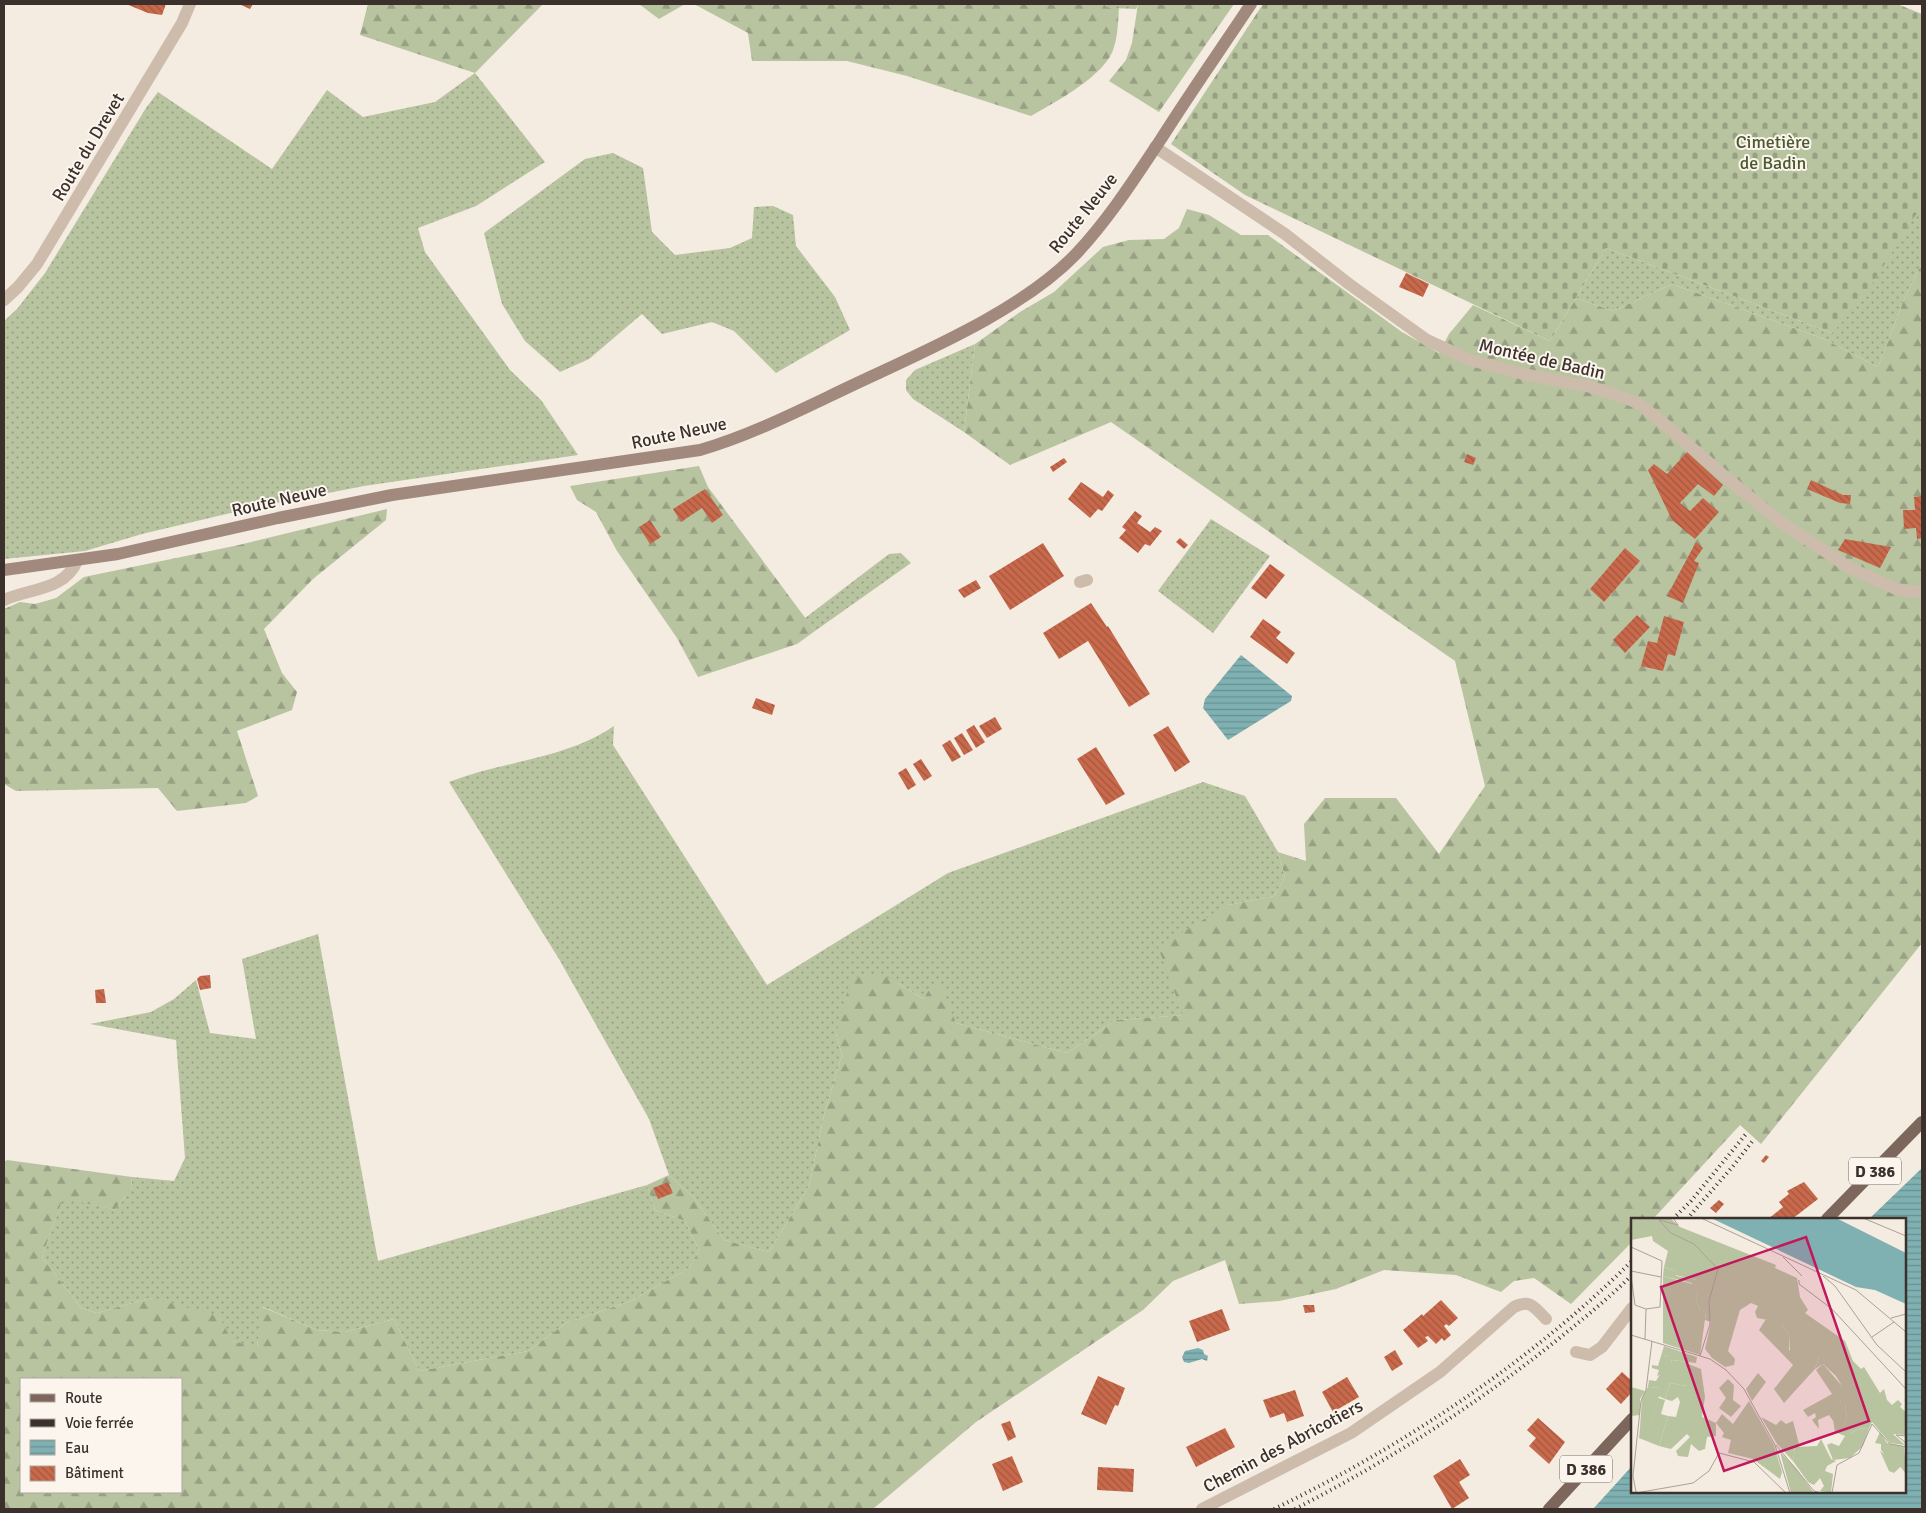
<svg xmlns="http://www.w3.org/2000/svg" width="1926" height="1513" font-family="Signika,sans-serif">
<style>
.grass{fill:url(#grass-dots)}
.forest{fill:url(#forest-firs);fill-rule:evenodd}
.cemetery{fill:url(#cemetery-stones)}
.water{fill:url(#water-rules)}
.building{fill:url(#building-back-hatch)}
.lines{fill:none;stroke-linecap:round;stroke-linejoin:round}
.street{stroke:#cdbbac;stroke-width:12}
.secondary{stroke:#a18a7d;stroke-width:12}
.primary{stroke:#7d675c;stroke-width:12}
.rail{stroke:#3b302b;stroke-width:4;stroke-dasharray:1 4;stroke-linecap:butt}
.labels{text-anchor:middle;stroke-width:4;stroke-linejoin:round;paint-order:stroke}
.shield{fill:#fbf5ee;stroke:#756b66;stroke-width:1}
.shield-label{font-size:16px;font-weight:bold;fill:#3b302b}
.park-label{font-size:18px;fill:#4a5a2e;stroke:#fbf5ee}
.street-label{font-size:18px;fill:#3b302b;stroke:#fbf5ee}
.inset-road{fill:none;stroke:#aaa098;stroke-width:1}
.view{fill:#c2185b;fill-opacity:0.15;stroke:#c2185b;stroke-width:2.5}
.inset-edge{fill:none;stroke:#3b302b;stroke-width:2.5}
</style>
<defs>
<pattern id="grass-dots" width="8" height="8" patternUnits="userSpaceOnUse" patternTransform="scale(1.25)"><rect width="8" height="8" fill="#b8c4a0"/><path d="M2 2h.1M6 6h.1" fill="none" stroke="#97a083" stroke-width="1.8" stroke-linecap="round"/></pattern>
<pattern id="forest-firs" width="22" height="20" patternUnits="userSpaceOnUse" patternTransform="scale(1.25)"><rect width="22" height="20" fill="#b8c4a0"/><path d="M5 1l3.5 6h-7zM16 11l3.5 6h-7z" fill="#97a083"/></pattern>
<pattern id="cemetery-stones" width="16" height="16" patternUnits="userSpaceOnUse" patternTransform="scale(1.25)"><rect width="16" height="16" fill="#b8c4a0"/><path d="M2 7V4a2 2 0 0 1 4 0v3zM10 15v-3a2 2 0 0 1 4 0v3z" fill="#97a083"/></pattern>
<pattern id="water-rules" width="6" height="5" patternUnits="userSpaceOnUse" patternTransform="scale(1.25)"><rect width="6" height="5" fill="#7fb0b2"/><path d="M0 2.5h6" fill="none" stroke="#699091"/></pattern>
<pattern id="building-back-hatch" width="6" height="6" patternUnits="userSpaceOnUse" patternTransform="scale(1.25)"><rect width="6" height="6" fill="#c8694b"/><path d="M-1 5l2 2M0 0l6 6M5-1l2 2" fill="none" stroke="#a4573f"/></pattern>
</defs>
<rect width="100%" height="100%" fill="#f4ebe1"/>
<g class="grass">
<path d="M 1104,4 L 1138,4 L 1136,9 L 1108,8 Z"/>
<path d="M 475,73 L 545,162 L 476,206 L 418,228 L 425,252 L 510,370 L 541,400 L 578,455 L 364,486 L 256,507 L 142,534 L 85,551 L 4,559 L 4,321 L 17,309 L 45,273 L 146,108 L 158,92 L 272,169 L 327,90 L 363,117 L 435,102 Z"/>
<path d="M 613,153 L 643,168 L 652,232 L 675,255 L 730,248 L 752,238 L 754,207 L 773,206 L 793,215 L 796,246 L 835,297 L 850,330 L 776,373 L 734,331 L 712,322 L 662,334 L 642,314 L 589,359 L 560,372 L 525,341 L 502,304 L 484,233 L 585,159 Z"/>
<path d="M 1922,205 L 1922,263 L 1905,297 L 1878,367 L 1824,339 L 1672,284 L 1613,311 L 1576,298 L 1606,248 L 1832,333 Z"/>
<path d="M 975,344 L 964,432 L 913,399 L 906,390 L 906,380 L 915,370 Z"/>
<path d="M 1211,519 L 1270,556 L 1213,633 L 1158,591 Z"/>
<path d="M 901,553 L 911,563 L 815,631 L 805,618 L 889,554 Z"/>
<path d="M 614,726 L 613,745 L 767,985 L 948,873 L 1203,782 L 1245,796 L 1278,852 L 1285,877 L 1274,896 L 1228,905 L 1184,1015 L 1116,1020 L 1067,1053 L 956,1023 L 933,985 L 923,999 L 898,983 L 836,1034 L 842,1055 L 825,1111 L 809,1186 L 769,1252 L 724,1240 L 694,1198 L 669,1175 L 649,1119 L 559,959 L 449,782 C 503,761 566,759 614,726 Z"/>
<path d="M 318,934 L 378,1261 L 647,1185 L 655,1210 L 685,1221 L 699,1250 L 689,1268 L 631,1301 L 566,1323 L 528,1351 L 419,1371 L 394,1319 L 345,1332 L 317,1330 L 263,1307 L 257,1348 L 232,1341 L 150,1298 L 97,1313 L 81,1308 L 42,1257 L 63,1197 L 115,1210 L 131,1188 L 132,1177 L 174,1181 L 185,1158 L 176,1040 L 90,1024 L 151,1012 L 174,999 L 196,980 L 210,1033 L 256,1039 L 242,959 Z"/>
</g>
<g class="forest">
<path d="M 368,4 L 543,4 L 475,73 L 360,35 Z"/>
<path d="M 639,4 L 685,4 L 659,19 Z"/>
<path d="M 694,4 L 1104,4 L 1108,8 L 1119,8 C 1118,21 1118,35 1114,47 C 1107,75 1055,102 1031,116 L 907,76 L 847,61 L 752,61 L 748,33 Z"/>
<path d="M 1138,4 L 1234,4 L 1159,112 L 1109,81 L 1126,60 L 1132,43 Z"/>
<path d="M 1187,209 L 1209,215 L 1241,235 L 1268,235 L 1402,332 L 1439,353 L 1449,334 L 1473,305 L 1550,341 L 1576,298 L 1613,311 L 1672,284 L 1824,339 L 1878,367 L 1905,297 L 1922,263 L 1922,943 L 1761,1144 L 1740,1125 L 1653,1219 L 1632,1219 L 1632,1242 L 1571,1304 L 1534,1278 L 1514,1281 L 1501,1292 L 1456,1275 L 1384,1270 L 1336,1289 L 1279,1301 L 1239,1304 L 1225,1260 L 1173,1281 L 1143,1310 L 976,1422 L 873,1509 L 4,1509 L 4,1162 L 7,1160 L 132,1177 L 131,1188 L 115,1210 L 63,1198 L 42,1257 L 81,1308 L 97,1313 L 150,1298 L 219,1316 L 232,1341 L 257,1347 L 262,1307 L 317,1330 L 345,1332 L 394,1319 L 419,1371 L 528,1351 L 566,1323 L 631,1301 L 689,1268 L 699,1250 L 685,1221 L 655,1210 L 647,1185 L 669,1175 L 694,1198 L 724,1240 L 769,1252 L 809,1186 L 825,1111 L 842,1055 L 836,1034 L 851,978 L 881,975 L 898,983 L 923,999 L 933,984 L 941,986 L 956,1023 L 1067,1053 L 1116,1020 L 1183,1015 L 1158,947 L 1228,905 L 1274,896 L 1285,877 L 1278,852 L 1306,861 L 1304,824 L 1325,798 L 1396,798 L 1439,854 L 1485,786 L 1455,661 L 1111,422 L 1010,465 L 964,432 L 975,344 L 1020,312 L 1054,292 L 1103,247 L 1129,240 L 1164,239 L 1179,228 ZM 21,1379 L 181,1379 L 181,1492 L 21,1492 Z"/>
<path d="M 699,466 L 708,487 L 815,631 L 797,644 L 698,677 L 677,638 L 617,551 L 596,512 L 577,500 L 570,486 Z"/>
<path d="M 387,509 L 386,520 L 313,579 L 264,629 L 282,673 L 297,692 L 292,710 L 237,731 L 258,796 L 246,803 L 177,811 L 158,788 L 16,791 L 4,784 L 4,609 L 20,602 L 35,604 L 56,598 L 84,577 L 239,545 Z"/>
</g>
<path class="cemetery" d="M 1263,4 L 1897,4 L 1922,14 L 1922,205 L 1860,303 L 1832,333 L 1606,248 L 1550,341 L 1245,195 L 1171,144 Z"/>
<g class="water">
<path d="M 1241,655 L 1292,696 L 1291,701 L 1228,740 L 1203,708 L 1205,699 Z"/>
<path d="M 1922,1168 L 1922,1509 L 1593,1509 L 1632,1466 L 1632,1492 L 1905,1492 L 1905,1219 L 1869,1219 Z"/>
<path d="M 1198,1348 L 1203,1350 L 1204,1354 L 1208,1356 L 1207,1361 L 1202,1359 L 1189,1363 L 1184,1362 L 1182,1357 L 1185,1351 Z"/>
</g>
<g class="building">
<path d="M 126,4 L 166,4 L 162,15 L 148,13 Z"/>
<path d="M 239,4 L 253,4 L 250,9 Z"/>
<path d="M 1406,273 L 1429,284 L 1423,297 L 1399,287 Z"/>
<path d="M 1687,452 L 1723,485 L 1714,496 L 1698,484 L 1680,503 L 1690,511 L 1703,498 L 1719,512 L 1695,539 L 1672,520 L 1648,470 L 1654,464 L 1667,474 Z"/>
<path d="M 1467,454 L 1476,458 L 1473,465 L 1464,462 Z"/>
<path d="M 1064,458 L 1067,462 L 1053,472 L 1050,467 Z"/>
<path d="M 1811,480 L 1843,495 L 1851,495 L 1850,504 L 1840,503 L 1807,489 Z"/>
<path d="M 1081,482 L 1103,497 L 1108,490 L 1114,495 L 1102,511 L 1098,509 L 1090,518 L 1068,499 Z"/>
<path d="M 705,489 L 723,515 L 712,523 L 702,508 L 681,522 L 673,509 Z"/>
<path d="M 1922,496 L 1922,538 L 1917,539 L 1916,528 L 1904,529 L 1903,510 L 1915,510 L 1914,497 Z"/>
<path d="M 1135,511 L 1142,516 L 1137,523 L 1150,532 L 1155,527 L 1162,531 L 1150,546 L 1145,544 L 1138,553 L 1119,538 L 1126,530 L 1122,527 Z"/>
<path d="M 650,520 L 661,537 L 650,544 L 639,527 Z"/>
<path d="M 1180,538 L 1188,545 L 1184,549 L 1176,542 Z"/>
<path d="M 1845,539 L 1891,547 L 1880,568 L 1838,550 Z"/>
<path d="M 1696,542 L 1703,548 L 1694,561 L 1699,563 L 1683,603 L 1667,596 Z"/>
<path d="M 1043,543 L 1064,576 L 1010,610 L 989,576 Z"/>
<path d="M 1625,548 L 1640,561 L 1604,602 L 1590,589 Z"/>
<path d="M 1270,564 L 1285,575 L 1266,599 L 1251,588 Z"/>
<path d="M 976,580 L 981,588 L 964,598 L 958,590 Z"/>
<path d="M 1091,603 L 1107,627 L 1108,626 L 1150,694 L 1129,707 L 1088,641 L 1059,659 L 1043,633 Z"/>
<path d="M 1637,615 L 1650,627 L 1625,653 L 1613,640 Z"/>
<path d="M 1664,616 L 1684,622 L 1675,656 L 1668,654 L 1663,671 L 1641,666 L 1648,641 L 1657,643 Z"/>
<path d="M 1263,619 L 1281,632 L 1276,638 L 1295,653 L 1287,664 L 1250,637 Z"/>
<path d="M 756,698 L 775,705 L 772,715 L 752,708 Z"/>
<path d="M 995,717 L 1002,729 L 987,738 L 979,726 Z"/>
<path d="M 974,725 L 985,742 L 976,748 L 966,730 Z"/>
<path d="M 1168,726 L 1190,762 L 1175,772 L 1153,735 Z"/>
<path d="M 962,733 L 973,750 L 964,755 L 954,738 Z"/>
<path d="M 950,740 L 961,757 L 952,762 L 942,745 Z"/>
<path d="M 1096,747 L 1125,794 L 1106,805 L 1077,759 Z"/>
<path d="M 921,759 L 932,776 L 924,781 L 913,764 Z"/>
<path d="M 906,768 L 916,785 L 908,790 L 898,773 Z"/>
<path d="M 210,975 L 211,988 L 200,990 L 197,979 L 200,976 Z"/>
<path d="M 104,989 L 106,1003 L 96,1003 L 95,990 Z"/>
<path d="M 1766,1155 L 1769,1157 L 1764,1163 L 1761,1161 Z"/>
<path d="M 668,1182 L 673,1193 L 658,1199 L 653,1188 Z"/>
<path d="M 1804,1182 L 1818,1199 L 1792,1219 L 1768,1219 L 1783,1207 L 1779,1202 L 1789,1194 L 1787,1191 Z"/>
<path d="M 1719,1200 L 1724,1204 L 1716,1213 L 1710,1208 Z"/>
<path d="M 1441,1300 L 1458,1318 L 1449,1326 L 1446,1324 L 1444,1326 L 1451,1335 L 1444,1341 L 1442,1338 L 1436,1344 L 1428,1336 L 1425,1337 L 1428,1341 L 1418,1348 L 1403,1330 L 1422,1314 L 1423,1316 Z"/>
<path d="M 1303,1305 L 1314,1305 L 1315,1312 L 1305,1313 Z"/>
<path d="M 1222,1309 L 1230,1330 L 1197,1342 L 1189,1321 Z"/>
<path d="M 1395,1350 L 1403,1364 L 1392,1371 L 1384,1357 Z"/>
<path d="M 1622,1372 L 1632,1381 L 1632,1392 L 1621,1404 L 1606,1389 Z"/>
<path d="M 1098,1376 L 1125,1388 L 1118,1406 L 1115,1405 L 1106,1425 L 1081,1414 Z"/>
<path d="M 1347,1377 L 1359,1397 L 1333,1412 L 1322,1392 Z"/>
<path d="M 1295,1390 L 1304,1416 L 1287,1422 L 1284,1413 L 1270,1418 L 1263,1400 Z"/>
<path d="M 1538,1418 L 1565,1442 L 1549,1464 L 1529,1446 L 1536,1438 L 1527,1430 Z"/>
<path d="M 1010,1421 L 1016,1437 L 1008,1441 L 1001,1424 Z"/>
<path d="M 1225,1428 L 1235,1447 L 1196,1467 L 1186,1447 Z"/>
<path d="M 1012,1456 L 1023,1482 L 1003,1491 L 992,1464 Z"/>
<path d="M 1460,1459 L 1470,1475 L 1459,1482 L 1469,1498 L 1452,1509 L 1433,1476 Z"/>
<path d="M 1098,1467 L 1134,1469 L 1133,1492 L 1097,1490 Z"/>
</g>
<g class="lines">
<g class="street">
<path d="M 1155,147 L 1285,234 L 1349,284 L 1427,340 L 1470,360 L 1528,375 L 1587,386 L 1614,394 L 1638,403 L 1661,421 L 1729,480 L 1782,523 L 1850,568 L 1896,589 L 1912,592 L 1922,591"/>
<path d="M 4,300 L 18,287 L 37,264 L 182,23 L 190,4"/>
<path d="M 1080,582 L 1087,580"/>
<path d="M 4,600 C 30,588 64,591 77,561"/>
<path d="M 1576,1352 L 1590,1355 L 1602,1347 L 1632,1308"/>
<path d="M 1202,1509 L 1351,1433 L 1440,1372 L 1514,1307 C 1531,1299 1534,1307 1546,1319"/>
</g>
<path class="secondary" d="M 4,570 L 118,554 L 278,518 L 392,495 L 700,450 C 754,434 802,409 853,385 C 925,351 1021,311 1076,254 C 1109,219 1135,178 1161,139 C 1190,93 1221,49 1251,4"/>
<g class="primary">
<path d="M 1827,1219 L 1922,1122"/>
<path d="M 1549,1509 L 1632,1419"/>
</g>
<g class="rail">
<path d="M 1673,1219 L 1691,1201 L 1746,1134"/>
<path d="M 1687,1219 L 1734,1165 L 1754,1139"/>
<path d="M 1274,1509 C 1403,1446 1529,1363 1632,1261"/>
<path d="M 1295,1509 C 1388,1461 1476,1405 1557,1340 C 1583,1319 1609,1298 1632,1275"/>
</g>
</g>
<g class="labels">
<g class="shield">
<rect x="1849" y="1157.5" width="52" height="27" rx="4"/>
<rect x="1560" y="1455.5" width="52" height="27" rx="4"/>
</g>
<g class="shield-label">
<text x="1875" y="1177">D 386</text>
<text x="1586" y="1475">D 386</text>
</g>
<g class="park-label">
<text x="1773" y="148">Cimetière<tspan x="1773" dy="21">de Badin</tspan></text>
</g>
<g class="street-label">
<text transform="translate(88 147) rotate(-59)" y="6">Route du Drevet</text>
<text transform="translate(1083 213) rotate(-51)" y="6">Route Neuve</text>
<text transform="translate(1542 359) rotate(13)" y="6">Montée de Badin</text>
<text transform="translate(679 433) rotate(-12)" y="6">Route Neuve</text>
<text transform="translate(279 500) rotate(-13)" y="6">Route Neuve</text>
<text transform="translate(1283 1446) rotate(-28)" y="6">Chemin des Abricotiers</text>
</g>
</g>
<g transform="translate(1631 1218)">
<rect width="275" height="275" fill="#f4ebe1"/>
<path d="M 33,49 L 45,53 L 45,58 L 67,62 L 65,84 L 70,93 L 64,92 L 61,65 L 32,58 ZM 135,101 L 151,107 L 159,117 L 158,132 L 166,138 L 188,139 L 184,151 L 153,185 L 143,171 L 162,147 L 128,112 ZM 34,137 L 38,138 L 40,145 L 41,142 L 57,144 L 58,158 L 56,168 L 39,165 L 34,181 L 27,178 L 30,170 L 17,169 L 18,162 L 25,163 L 28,158 ZM 192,146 L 211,168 L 207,172 L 210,185 L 214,184 L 216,202 L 212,208 L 206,208 L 198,197 L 187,202 L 188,211 L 181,202 L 185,199 L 184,195 L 177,199 L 172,192 L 201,176 L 185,152 ZM 97,161 L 103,167 L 102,182 L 110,188 L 100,199 L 88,190 L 95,180 L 88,170 ZM 0,169 L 14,173 L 9,181 L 9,197 L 0,198 ZM 27,180 L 34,182 L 30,196 L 37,198 L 28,228 L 8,220 L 9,210 L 19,211 ZM 118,183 L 143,227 L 151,254 L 149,261 L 122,241 L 97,235 L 100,222 L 91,219 L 93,215 L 85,205 L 91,196 L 102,206 ZM 238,210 L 232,228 L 219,240 L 218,217 L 226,211 ZM 190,221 L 200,241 L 205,243 L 196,248 L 194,253 L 202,256 L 200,275 L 189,273 L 193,268 L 189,260 L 183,267 L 177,264 L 162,243 L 164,229 L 186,228 ZM 249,233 L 270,248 L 263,255 L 258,253 Z" fill="#b8c4a0"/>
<path d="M 0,0 L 39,0 L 49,9 L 145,47 L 144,50 L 166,60 L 169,79 L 177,92 L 174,95 L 214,123 L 222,143 L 230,151 L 233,149 L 249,175 L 253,171 L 256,182 L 261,187 L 267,182 L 271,186 L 269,189 L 275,194 L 275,217 L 262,216 L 274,227 L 259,225 L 241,204 L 238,210 L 226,211 L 219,216 L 219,240 L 202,242 L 196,227 L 200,225 L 208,228 L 214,218 L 204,214 L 202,202 L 205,202 L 206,208 L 212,208 L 216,202 L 214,185 L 210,185 L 206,172 L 211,168 L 205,158 L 192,146 L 184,151 L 188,139 L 159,140 L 159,117 L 151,107 L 146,111 L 137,102 L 126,100 L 124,94 L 127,88 L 120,85 L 109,92 L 97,133 L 104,141 L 103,147 L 94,149 L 81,140 L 74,131 L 80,104 L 74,102 L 75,94 L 70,93 L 65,84 L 66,62 L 44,57 L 45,53 L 33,49 L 37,33 L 22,23 L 21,18 L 0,22 ZM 33,128 L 66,139 L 65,145 L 41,142 L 39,147 L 38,138 L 34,137 L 32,149 L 38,149 L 37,153 L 26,158 L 28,152 L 21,150 L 21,147 L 27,148 ZM 57,146 L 70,151 L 74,179 L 71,199 L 85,205 L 85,218 L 76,219 L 74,231 L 68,233 L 60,226 L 57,239 L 47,238 L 45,233 L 59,219 L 56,216 L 40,231 L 28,228 L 37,198 L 45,199 L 49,184 L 47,179 L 41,183 L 34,181 L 39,165 L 56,168 ZM 127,155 L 135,164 L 121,183 L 115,171 ZM 17,169 L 30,170 L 19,212 L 9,210 L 11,179 ZM 130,199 L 145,207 L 150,202 L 155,206 L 162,203 L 168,226 L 164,229 L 162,243 L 146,226 ZM 249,214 L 256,225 L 273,228 L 275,256 L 268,247 L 257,241 L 250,232 L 250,226 L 244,225 ZM 149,234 L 165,250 L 183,275 L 160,275 Z" fill="#b8c4a0"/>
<path d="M 32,58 L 65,67 L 64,91 L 75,94 L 69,137 L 32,125 Z" fill="#b8c4a0"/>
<path d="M 80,0 L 205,0 L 275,35 L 275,86 L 244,72 L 225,69 Z" fill="#7fb0b2"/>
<path class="inset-road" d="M 42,0 L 47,7 L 28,2 L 40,15 L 63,26 L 87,51 L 78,83 L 79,106 L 69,138M 70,0 L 225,72 L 275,114M 232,0 L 275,18M 0,29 L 31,43 L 29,89 L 15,91M 152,39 L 171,58M 0,53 L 30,59M 0,58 L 4,87 L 15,91 L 14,121M 192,58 L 204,68 L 246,127 L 275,154M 168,62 L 168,66 L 201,91 L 275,171M 260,100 L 275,96M 0,117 L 79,141 L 95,152 L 113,171 L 144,227 L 159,275M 241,119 L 263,104M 275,218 L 265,217 L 275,225M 145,227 L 183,273 L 190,275M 5,274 L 2,258 L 10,183 L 15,172 L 21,123M 5,275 L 62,265 L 78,253 L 88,235 L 123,244 L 155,275M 201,275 L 206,247 L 228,235 L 241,206 L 259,226 L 275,229"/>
<path class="view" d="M 175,19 L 238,203 L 93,253 L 30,69 Z"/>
<rect width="275" height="275" class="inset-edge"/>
</g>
<rect width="1926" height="1513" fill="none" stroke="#3b302b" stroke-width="10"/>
<rect x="20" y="1378" width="162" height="115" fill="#fbf5ee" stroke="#aea6a0"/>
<rect x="30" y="1394" width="25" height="8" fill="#7d675c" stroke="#aea6a0"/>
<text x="65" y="1403" font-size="15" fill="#3b302b">Route</text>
<rect x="30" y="1419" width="25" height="8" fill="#3b302b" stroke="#aea6a0"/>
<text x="65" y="1428" font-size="15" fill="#3b302b">Voie ferrée</text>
<rect x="30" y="1440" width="25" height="15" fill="url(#water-rules)" stroke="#aea6a0"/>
<text x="65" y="1453" font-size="15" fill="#3b302b">Eau</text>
<rect x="30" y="1466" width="25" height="15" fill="url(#building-back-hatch)" stroke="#aea6a0"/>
<text x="65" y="1478" font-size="15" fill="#3b302b">Bâtiment</text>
</svg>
